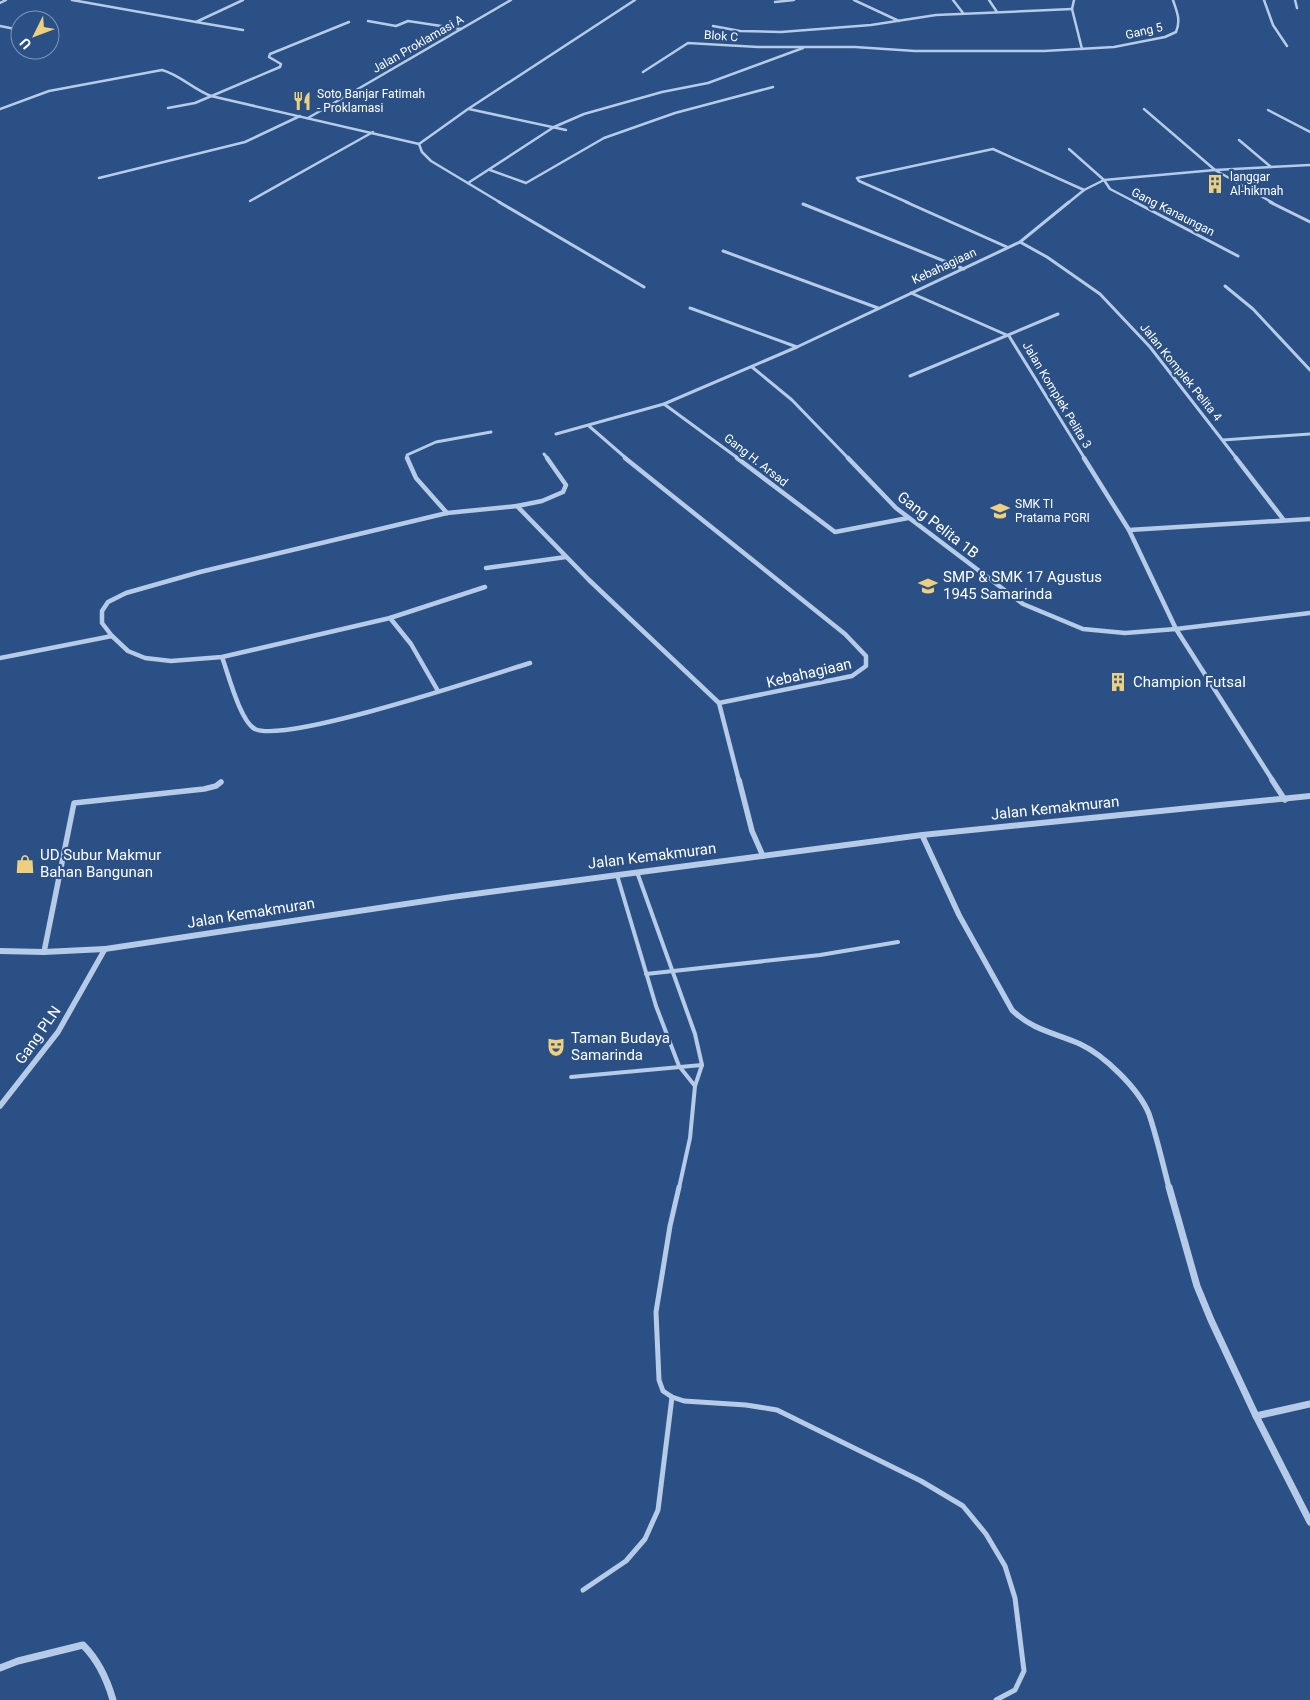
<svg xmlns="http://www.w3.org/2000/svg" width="1310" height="1700" font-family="Roboto,sans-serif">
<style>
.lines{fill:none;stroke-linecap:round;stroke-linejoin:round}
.service-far1{stroke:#b5cbe7;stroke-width:4}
.service{stroke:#b5cbe7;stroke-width:5}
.minor-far4{stroke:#b5cbe7;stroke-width:2.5}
.minor-far3{stroke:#b5cbe7;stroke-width:3}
.minor-far2{stroke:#b5cbe7;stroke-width:4.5}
.minor-far1{stroke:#b5cbe7;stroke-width:5.5}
.minor{stroke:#b5cbe7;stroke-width:7}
.tertiary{fill:#b5cbe7;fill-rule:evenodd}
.labels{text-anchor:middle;stroke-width:4.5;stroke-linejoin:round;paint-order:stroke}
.far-street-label{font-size:12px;fill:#fff;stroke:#2a5085}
.far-poi-label{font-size:12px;fill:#fff;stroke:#2a5085;text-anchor:start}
.street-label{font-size:15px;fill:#fff;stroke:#2a5085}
.poi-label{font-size:15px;fill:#fff;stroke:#2a5085;text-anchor:start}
</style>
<rect width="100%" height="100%" fill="#2a5085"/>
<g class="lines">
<g class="service-far1">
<path d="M 637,872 L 695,1034 L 702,1065 L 695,1086 L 690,1138 L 679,1188"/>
<path d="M 617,875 L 656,1006 L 679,1066 L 695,1086"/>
<path d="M 646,974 L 820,955 L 898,942"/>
<path d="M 571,1077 L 702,1065"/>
</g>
<g class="service">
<path d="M 679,1187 L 670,1226 L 656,1312 L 659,1380 L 663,1391 L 672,1397 L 684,1401 L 746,1405 L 777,1410 L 921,1481 L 963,1506 L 986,1534 L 1005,1566 L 1015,1598 L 1024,1671 L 1015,1690 L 996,1700"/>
<path d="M 583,1590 L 626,1561 L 645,1539 L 658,1510 L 672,1397"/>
</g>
<g class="minor-far4">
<path d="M 72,0 L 196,22"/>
<path d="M 243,0 L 196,22 L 243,30"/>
<path d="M 854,0 L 899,21"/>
<path d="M 953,0 L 963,13"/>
<path d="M 989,0 L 997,12"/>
<path d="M 1074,0 L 1072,9 L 1082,49"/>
<path d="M 1264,0 L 1273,25 L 1287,46"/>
<path d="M 1295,0 L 1297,8"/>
<path d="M 775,2 L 794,0"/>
<path d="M 0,3 L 6,0"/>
<path d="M 368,21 L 396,26 L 408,21 L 461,29"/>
<path d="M 0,26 L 15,29"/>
<path d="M 713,26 L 740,31 L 781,32 L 871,25 L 936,15 L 1072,9"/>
<path d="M 643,72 L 688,43 L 758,47 L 855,47 L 915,51 L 1044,51 L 1114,47 L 1165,37 L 1176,32 C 1181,20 1177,12 1173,0"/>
<path d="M 168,108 L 195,103 L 280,67 L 281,64 L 269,57 L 270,54 L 349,22"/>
<path d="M 0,109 L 49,91 L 162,70 C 180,75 193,89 211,96 L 419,144"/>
<path d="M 469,109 L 566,130"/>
<path d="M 1144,109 L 1215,170 L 1273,203"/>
<path d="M 1268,110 L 1310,132"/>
<path d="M 308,118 L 511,0"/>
<path d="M 1239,140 L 1271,167"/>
<path d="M 1069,149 L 1104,180 L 1110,189 L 1137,203"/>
<path d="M 490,170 L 526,183 L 604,138 L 675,113 L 773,87"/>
<path d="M 99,178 L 245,142 L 300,116"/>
<path d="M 468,183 L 554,127 L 584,114 L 662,92 L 708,83 L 803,48"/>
<path d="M 250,201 L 373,132"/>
<path d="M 501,203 L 431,161 L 422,152 L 419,144 L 468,109 L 635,0"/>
<path d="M 909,203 L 859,181 L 857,178 L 993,149 L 1084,190"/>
<path d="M 1068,203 L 1084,190 L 1104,180 L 1215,170 L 1310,165"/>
</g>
<g class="minor-far3">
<path d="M 499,202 L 644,287"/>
<path d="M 906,202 L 1007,247"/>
<path d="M 1135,202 L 1238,256"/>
<path d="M 1270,202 L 1310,222"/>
<path d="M 803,204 L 964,269"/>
<path d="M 1020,242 L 1047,257 L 1100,294 L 1150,347 L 1237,459"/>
<path d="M 723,251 L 878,308"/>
<path d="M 1225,286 L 1253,309 L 1310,370"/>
<path d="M 911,293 L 1009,336 L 1085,459"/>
<path d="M 690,308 L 797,347"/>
<path d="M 752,367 L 792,400 L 849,459"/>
<path d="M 910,376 L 1058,314"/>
<path d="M 664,404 L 739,459"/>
<path d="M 589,426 L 627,459"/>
<path d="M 556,434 L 664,404 L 797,347 L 1020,242 L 1069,202"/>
<path d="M 1223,440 L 1310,434"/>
<path d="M 544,454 L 548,459"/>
<path d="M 408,459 L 407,455 L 436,442 L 491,432"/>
</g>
<g class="minor-far2">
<path d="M 407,458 L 416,478 L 447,513"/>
<path d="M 625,458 L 845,634 L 866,656 L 866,666 L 852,676 L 719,703"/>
<path d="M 737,458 L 835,532 L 908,518"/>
<path d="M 848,458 L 896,508 L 1023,604 L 1083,629 L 1125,633 L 1176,629 L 1310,613"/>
<path d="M 1084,458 L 1129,530 L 1176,629 L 1273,781"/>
<path d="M 1236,458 L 1283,519"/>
<path d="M 517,506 L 542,501 L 563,492 L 566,485 L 547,458"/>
<path d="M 1129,530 L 1310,519"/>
<path d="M 486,568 L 566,557"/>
<path d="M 485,587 L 390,618 L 222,657 L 171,661 L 145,658 L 128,651 L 112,636 L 102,623 L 102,611 L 108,602 L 126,593 L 200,572 L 447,513 L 517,506 L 589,580 L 719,703 L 739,781"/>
<path d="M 390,618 L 411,644 L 438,691"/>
<path d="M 222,657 C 228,673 240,721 255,729 C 286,744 488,676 530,663"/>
<path d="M 0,658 L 112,636"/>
</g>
<g class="minor-far1">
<path d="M 739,780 L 752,831 L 763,856"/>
<path d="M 1272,780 L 1285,800"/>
<path d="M 922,835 L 959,915 L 1012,1010 C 1032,1030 1055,1033 1080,1044 C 1104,1055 1139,1089 1149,1114 C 1157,1138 1163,1164 1169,1188"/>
<path d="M 44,952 L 74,803 L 204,789 L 216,786 L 221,782"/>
<path d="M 0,1106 L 58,1032 L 105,949"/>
</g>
<g class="minor">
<path d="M 1169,1187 L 1197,1286 L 1211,1320 L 1256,1416 L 1310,1522"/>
<path d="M 1256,1416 L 1310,1404"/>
<path d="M 0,1668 L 18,1661 L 83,1645 C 99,1661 107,1679 113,1700"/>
</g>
<path class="tertiary" d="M 1310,793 L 1310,799 L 922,838 L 452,900 L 105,952 L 44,955 L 0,954 L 0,948 L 44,949 L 105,946 L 452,894 L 922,832 Z"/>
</g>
<defs>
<g id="restaurant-bare" transform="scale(1.5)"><path d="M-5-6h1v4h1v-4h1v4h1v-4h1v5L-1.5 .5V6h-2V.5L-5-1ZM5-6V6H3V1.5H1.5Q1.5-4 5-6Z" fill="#edcf7d" stroke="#2a5085" stroke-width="2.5" paint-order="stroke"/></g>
<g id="building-bare" transform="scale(1.5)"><path d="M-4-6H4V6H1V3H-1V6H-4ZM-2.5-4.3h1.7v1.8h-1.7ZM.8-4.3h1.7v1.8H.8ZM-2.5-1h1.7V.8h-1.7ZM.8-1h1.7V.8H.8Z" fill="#edcf7d" stroke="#2a5085" stroke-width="2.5" paint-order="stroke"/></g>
<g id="school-bare" transform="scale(1.5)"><path d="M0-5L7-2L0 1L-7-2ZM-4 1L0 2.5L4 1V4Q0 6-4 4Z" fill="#edcf7d" stroke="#2a5085" stroke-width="2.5" paint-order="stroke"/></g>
<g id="shop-bare" transform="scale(1.5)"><path d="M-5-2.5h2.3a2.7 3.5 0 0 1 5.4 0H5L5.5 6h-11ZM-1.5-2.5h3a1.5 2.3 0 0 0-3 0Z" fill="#edcf7d" stroke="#2a5085" stroke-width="2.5" paint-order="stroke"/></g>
<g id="theatre-bare" transform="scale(1.5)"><path d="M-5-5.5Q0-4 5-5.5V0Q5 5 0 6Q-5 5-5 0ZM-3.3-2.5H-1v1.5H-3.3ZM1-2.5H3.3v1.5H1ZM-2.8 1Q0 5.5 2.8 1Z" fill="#edcf7d" stroke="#2a5085" stroke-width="2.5" paint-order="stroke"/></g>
</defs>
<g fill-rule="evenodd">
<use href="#restaurant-bare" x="302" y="101"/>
<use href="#building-bare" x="1215" y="184"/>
<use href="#school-bare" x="1000" y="511"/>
<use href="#school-bare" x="928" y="586"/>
<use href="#building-bare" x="1118" y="682"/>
<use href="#shop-bare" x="25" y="864"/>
<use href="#theatre-bare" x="556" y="1047"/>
</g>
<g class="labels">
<g class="far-street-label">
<text transform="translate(1144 31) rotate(-13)" y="4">Gang 5</text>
<text transform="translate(721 36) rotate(4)" y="4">Blok C</text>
<text transform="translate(418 44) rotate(-30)" y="4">Jalan Proklamasi A</text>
<text transform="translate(1173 212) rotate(27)" y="4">Gang Kanaungan</text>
<text transform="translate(944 266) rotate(-25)" y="4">Kebahagiaan</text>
<text transform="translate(1181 372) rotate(51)" y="4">Jalan Komplek Pelita 4</text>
<text transform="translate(1057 395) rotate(59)" y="4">Jalan Komplek Pelita 3</text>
<text transform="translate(756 460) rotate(38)" y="4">Gang H. Arsad</text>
</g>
<g class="far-poi-label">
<text x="317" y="98">Soto Banjar Fatimah<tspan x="317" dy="14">- Proklamasi</tspan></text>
<text x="1230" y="181">langgar<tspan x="1230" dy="14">Al-hikmah</tspan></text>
<text x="1015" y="508">SMK TI<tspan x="1015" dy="14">Pratama PGRI</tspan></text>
</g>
<g class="street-label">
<text transform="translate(938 525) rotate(38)" y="5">Gang Pelita 1B</text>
<text transform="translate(809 673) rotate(-13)" y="5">Kebahagiaan</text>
<text transform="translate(1055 808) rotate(-6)" y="5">Jalan Kemakmuran</text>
<text transform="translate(652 856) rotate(-7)" y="5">Jalan Kemakmuran</text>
<text transform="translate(251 913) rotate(-9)" y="5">Jalan Kemakmuran</text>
<text transform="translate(38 1035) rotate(-55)" y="5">Gang PLN</text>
</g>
<g class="poi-label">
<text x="943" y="582">SMP &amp; SMK 17 Agustus<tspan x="943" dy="17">1945 Samarinda</tspan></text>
<text x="1133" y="687">Champion Futsal</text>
<text x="40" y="860">UD Subur Makmur<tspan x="40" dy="17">Bahan Bangunan</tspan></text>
<text x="571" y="1043">Taman Budaya<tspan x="571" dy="17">Samarinda</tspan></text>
</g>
</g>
<g transform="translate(35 35) rotate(228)"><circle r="24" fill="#2a5085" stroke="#7f96b6"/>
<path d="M0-4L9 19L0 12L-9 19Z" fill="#edcf7d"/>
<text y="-8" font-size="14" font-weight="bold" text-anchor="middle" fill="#ffffff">U</text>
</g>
</svg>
